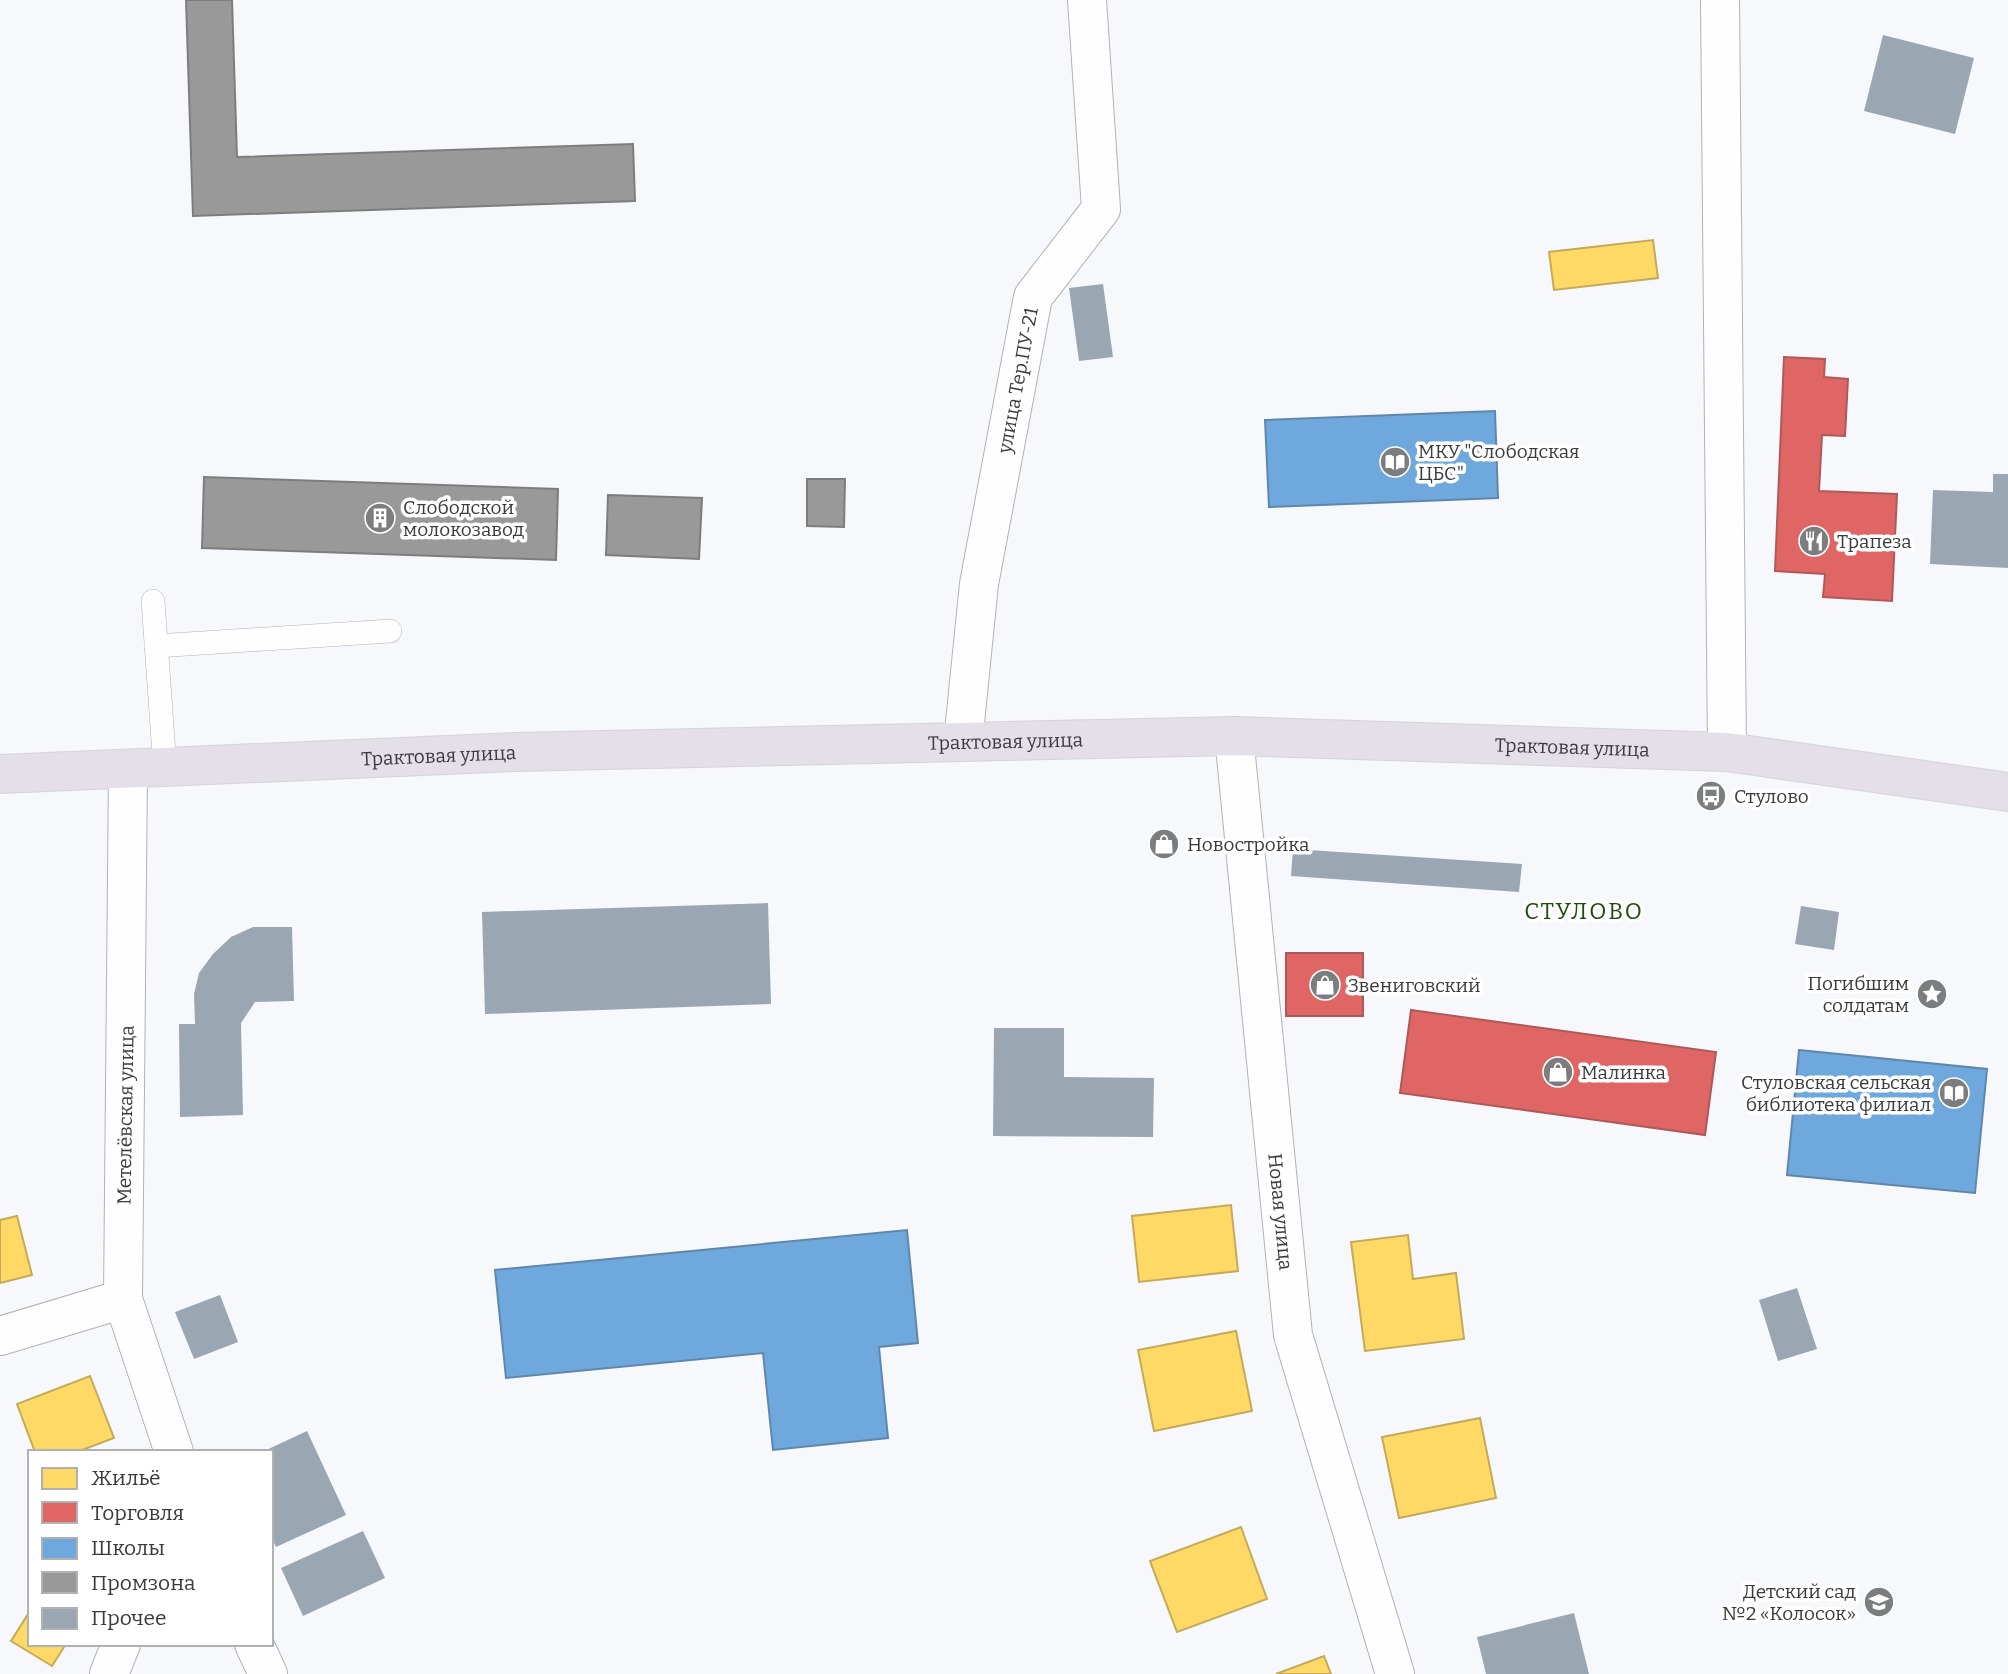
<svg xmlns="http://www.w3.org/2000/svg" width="2008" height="1674" font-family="Bitter,serif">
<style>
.homes{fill:#ffd966;stroke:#c4aa59;stroke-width:2}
.shops{fill:#e06666;stroke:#ae5959;stroke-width:2}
.schools{fill:#6fa8dc;stroke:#5f87ac;stroke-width:2}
.industry{fill:#999;stroke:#7c7d7d;stroke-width:2}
.building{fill:#9aa6b2}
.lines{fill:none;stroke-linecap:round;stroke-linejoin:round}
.service-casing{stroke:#b2b2b4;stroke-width:24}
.minor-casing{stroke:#b2b2b4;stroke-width:40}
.trunk-casing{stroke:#d4d5d6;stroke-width:40}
.service{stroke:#fefefe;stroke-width:23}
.minor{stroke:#fefefe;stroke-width:38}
.trunk{stroke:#e4dfe9;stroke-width:38}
.labels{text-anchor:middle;stroke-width:7;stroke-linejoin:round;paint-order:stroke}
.street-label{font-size:19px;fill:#3a3b3c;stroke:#fff}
.poi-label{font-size:19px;fill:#3a3b3c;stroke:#fff;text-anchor:start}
.quarter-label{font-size:23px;letter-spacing:2px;fill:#204b10;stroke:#fff}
</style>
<rect width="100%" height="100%" fill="#f7f8fb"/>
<g class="homes">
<path d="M 1653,240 L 1658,278 L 1554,290 L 1549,252 Z"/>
<path d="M 1231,1205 L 1238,1271 L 1139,1282 L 1132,1216 Z"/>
<path d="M 17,1216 L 32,1275 L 0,1283 L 0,1220 Z"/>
<path d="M 1408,1235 L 1413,1279 L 1456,1273 L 1464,1339 L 1365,1351 L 1351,1242 Z"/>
<path d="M 1236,1331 L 1252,1411 L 1154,1431 L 1138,1350 Z"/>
<path d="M 90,1376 L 114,1438 L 77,1452 L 35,1452 L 17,1404 Z"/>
<path d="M 1480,1418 L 1496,1498 L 1399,1518 L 1382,1437 Z"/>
<path d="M 1241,1527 L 1267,1599 L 1177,1632 L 1150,1561 Z"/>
<path d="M 30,1611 L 30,1644 L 66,1644 L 52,1666 L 11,1641 Z"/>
<path d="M 1324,1656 L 1331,1674 L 1276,1674 Z"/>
</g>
<g class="shops">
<path d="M 1784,357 L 1825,359 L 1824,377 L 1848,379 L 1845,436 L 1822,435 L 1819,491 L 1897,494 L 1892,601 L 1823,597 L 1825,574 L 1775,571 Z"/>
<rect x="1286" y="953" width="77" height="63"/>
<path d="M 1411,1010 L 1716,1052 L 1705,1135 L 1400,1093 Z"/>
</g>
<g class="schools">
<path d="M 1495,411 L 1498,498 L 1269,507 L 1265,420 Z"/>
<path d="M 1799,1050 L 1987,1069 L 1975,1193 L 1787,1175 Z"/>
<path d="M 907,1230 L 918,1343 L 879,1347 L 888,1438 L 773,1450 L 763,1353 L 506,1378 L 495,1270 Z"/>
</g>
<g class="industry">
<path d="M 186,0 L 232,0 L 237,157 L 633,144 L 635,201 L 193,216 Z"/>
<path d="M 204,477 L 558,489 L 556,560 L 202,548 Z"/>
<path d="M 807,479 L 845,479 L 844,527 L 807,526 Z"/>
<path d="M 608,495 L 702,498 L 699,559 L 606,555 Z"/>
</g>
<g class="building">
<path d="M 1883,35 L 1974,58 L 1955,134 L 1864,111 Z"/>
<path d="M 1103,284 L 1113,357 L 1079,361 L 1069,288 Z"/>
<path d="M 1993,474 L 2008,474 L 2008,568 L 1930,564 L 1933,490 L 1993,492 Z"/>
<path d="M 1293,849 L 1522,864 L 1519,892 L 1291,876 Z"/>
<path d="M 768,903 L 771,1004 L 485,1014 L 482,912 Z"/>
<path d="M 1801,906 L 1839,912 L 1834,950 L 1795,944 Z"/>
<path d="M 253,927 L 292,927 L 294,1001 L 255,1002 L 241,1023 L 243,1115 L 180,1117 L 179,1024 L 195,1024 L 194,994 L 199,973 L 213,954 L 231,937 Z"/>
<path d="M 994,1028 L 1064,1028 L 1064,1077 L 1154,1078 L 1153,1137 L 993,1136 Z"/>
<path d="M 1797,1288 L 1817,1349 L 1778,1361 L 1759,1300 Z"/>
<path d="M 220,1295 L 238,1342 L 194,1359 L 175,1312 Z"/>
<path d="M 307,1431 L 346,1515 L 276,1547 L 271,1536 L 271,1452 L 262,1452 Z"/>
<path d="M 363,1531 L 385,1578 L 303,1616 L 281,1568 Z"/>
<path d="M 1574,1613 L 1589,1674 L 1486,1674 L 1477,1637 Z"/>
</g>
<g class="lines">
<g class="service-casing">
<g id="service">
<path d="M 153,601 L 165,768"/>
<path d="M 156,646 L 390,631"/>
</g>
</g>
<g class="minor-casing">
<g id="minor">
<path d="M 1720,0 L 1727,752"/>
<path id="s1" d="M 1234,736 L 1293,1335 L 1395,1674"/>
<path id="s2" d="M 963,742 L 979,584 L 1033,297 L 1101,209 L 1087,0"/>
<path d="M 128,770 L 123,1299 L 174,1452"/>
<path d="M 0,1336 L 123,1299"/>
<path d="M 254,1644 L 268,1674"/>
<path d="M 109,1674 L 121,1644"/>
</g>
</g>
<g class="trunk-casing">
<g id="trunk">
<path id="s3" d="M 0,774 L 516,752 L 1234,736 L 1727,752 L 2008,792"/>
</g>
</g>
<use href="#service" class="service"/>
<use href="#minor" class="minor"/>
<use href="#trunk" class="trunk"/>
</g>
<defs>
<g id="library-disc" transform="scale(1.575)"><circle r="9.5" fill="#7c7d7f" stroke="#fff"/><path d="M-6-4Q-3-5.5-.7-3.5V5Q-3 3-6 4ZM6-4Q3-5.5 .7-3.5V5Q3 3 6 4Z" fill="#fff"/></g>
<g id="building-disc" transform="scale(1.575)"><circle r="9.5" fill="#7c7d7f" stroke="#fff"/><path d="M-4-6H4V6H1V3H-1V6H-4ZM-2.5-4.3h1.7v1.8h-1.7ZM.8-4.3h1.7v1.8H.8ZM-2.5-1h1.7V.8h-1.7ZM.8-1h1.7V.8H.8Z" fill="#fff"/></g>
<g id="restaurant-disc" transform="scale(1.575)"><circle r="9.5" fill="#7c7d7f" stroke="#fff"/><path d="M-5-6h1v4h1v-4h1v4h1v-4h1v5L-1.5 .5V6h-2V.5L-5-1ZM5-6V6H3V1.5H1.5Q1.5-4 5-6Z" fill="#fff"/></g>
<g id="bus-disc" transform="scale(1.575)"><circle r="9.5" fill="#7c7d7f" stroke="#fff"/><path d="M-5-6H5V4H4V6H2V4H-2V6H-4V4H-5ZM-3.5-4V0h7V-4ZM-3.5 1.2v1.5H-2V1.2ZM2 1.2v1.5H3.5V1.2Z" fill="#fff"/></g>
<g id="shop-disc" transform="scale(1.575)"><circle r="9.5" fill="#7c7d7f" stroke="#fff"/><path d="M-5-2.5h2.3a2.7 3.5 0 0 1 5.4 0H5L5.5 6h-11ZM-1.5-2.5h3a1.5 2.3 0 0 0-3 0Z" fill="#fff"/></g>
<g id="sight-disc" transform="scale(1.575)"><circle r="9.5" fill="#7c7d7f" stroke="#fff"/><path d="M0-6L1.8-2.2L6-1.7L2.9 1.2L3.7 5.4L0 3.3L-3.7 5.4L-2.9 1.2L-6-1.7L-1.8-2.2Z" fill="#fff"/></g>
<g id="school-disc" transform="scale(1.575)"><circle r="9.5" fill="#7c7d7f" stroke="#fff"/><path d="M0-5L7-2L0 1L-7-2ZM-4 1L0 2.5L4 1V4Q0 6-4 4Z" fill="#fff"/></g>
</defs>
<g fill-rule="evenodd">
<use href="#library-disc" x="1395" y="462"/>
<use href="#building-disc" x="380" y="518"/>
<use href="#restaurant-disc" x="1814" y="541"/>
<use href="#bus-disc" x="1711" y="796"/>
<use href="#shop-disc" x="1164" y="844"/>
<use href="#shop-disc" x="1325" y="985"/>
<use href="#sight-disc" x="1932" y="994"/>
<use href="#shop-disc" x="1558" y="1072"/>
<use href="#library-disc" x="1954" y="1093"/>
<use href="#school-disc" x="1879" y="1602"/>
</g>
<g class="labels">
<g class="street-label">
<text dy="7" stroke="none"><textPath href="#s2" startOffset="366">улица Тер.ПУ-21</textPath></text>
<text dy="7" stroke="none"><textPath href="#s3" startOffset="1006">Трактовая улица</textPath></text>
<text dy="7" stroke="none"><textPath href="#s3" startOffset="1573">Трактовая улица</textPath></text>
<text dy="7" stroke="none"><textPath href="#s3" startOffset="439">Трактовая улица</textPath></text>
<text transform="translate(125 1115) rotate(-89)" y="7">Метелёвская улица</text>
<text dy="7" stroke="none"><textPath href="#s1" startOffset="478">Новая улица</textPath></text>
</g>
<g class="poi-label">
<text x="1418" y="458">МКУ "Слободская<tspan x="1418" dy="22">ЦБС"</tspan></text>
<text x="403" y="514">Слободской<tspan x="403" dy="22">молокозавод</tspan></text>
<text x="1837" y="548">Трапеза</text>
<text x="1734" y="803">Стулово</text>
<text x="1187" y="851">Новостройка</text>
<text x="1909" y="990" text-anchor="end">Погибшим<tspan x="1909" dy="22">солдатам</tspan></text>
<text x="1348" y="992">Звениговский</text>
<text x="1581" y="1079">Малинка</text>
<text x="1931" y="1089" text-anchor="end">Стуловская сельская<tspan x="1931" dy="22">библиотека филиал</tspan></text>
<text x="1856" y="1598" text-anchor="end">Детский сад<tspan x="1856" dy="22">№2 «Колосок»</tspan></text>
</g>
<g class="quarter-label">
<text x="1584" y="919">СТУЛОВО</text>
</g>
</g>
<rect x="28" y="1450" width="245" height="196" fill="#ffffff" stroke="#b0b1b1" stroke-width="2"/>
<rect x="42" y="1468" width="35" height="21" fill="#ffd966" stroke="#b0b1b1" stroke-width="2"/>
<text x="91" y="1485" font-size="21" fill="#3a3b3c">Жильё</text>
<rect x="42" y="1502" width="35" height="21" fill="#e06666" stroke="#b0b1b1" stroke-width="2"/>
<text x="91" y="1520" font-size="21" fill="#3a3b3c">Торговля</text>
<rect x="42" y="1538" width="35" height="21" fill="#6fa8dc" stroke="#b0b1b1" stroke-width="2"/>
<text x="91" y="1555" font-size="21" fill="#3a3b3c">Школы</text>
<rect x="42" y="1572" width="35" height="21" fill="#999999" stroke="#b0b1b1" stroke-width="2"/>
<text x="91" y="1590" font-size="21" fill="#3a3b3c">Промзона</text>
<rect x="42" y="1608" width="35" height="21" fill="#9aa6b2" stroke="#b0b1b1" stroke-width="2"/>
<text x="91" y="1625" font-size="21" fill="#3a3b3c">Прочее</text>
</svg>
